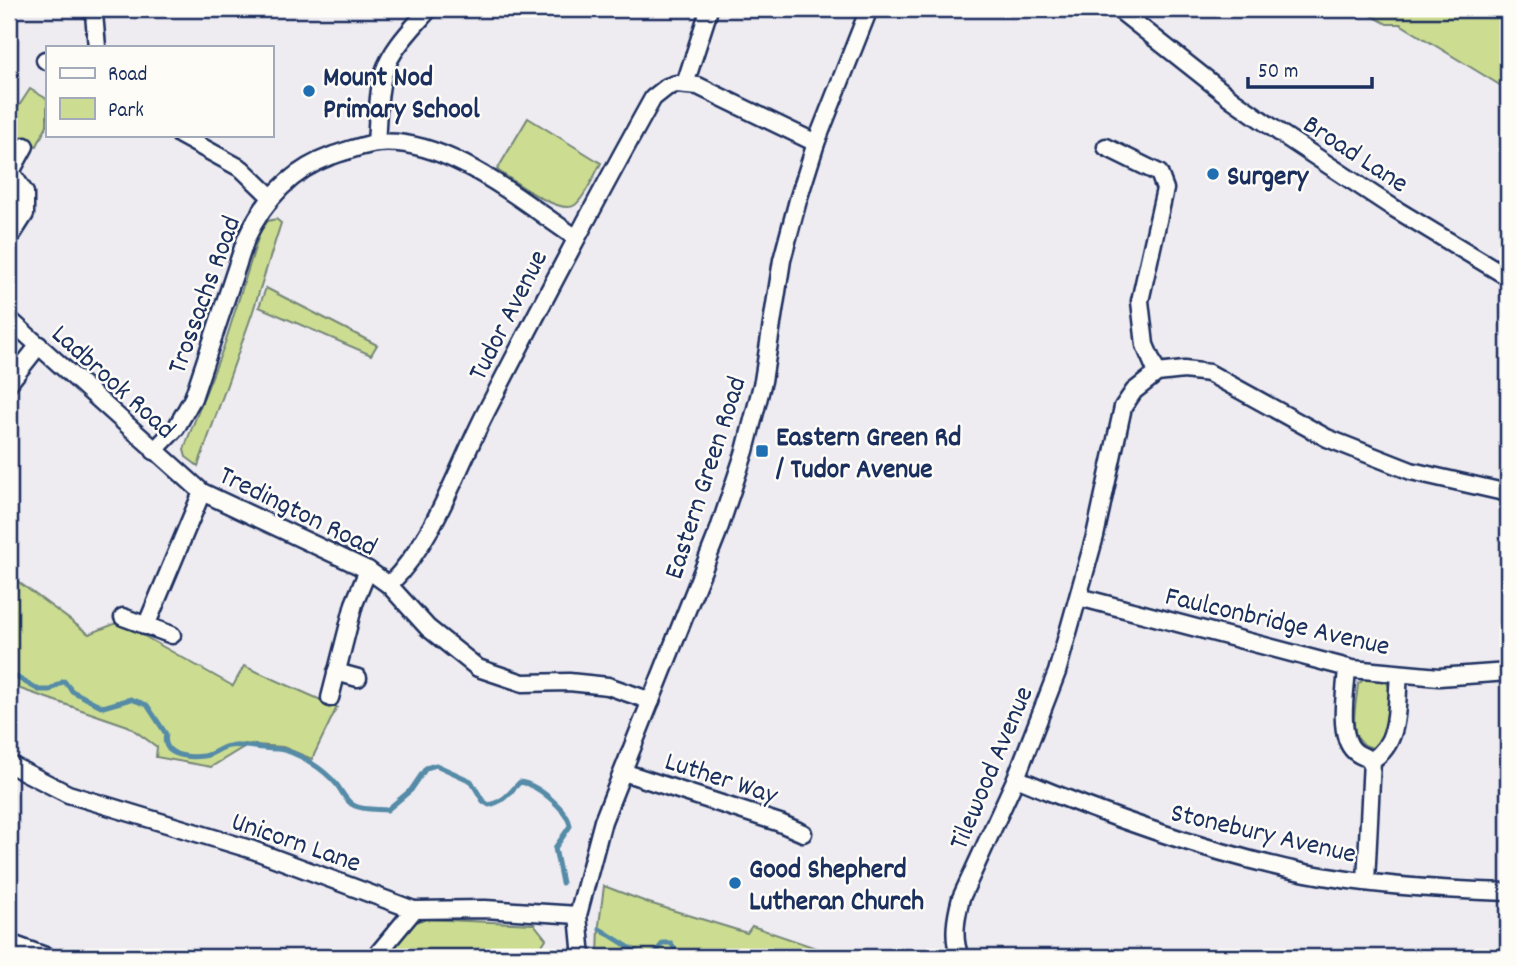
<svg xmlns="http://www.w3.org/2000/svg" width="1517" height="966" font-family="Dekko,sans-serif">
<style>
.green{fill:#ccdd91;stroke:#748678;stroke-width:2}
.lines{fill:none;stroke-linecap:round;stroke-linejoin:round}
.stream{stroke:#548ba7;stroke-width:5}
.minor-casing{stroke:#1b2f5e;stroke-width:21}
.minor{stroke:#fdfcf7;stroke-width:16}
.poi-dot{fill:#1f6fb2;stroke:#fdfcf7;stroke-width:2.5}
.labels{text-anchor:middle;stroke-width:5;stroke-linejoin:round;paint-order:stroke}
.poi-label{font-size:28px;font-weight:bold;fill:#1b2f5e;stroke:#fdfcf7;text-anchor:start}
.street-label{font-size:28px;fill:#1b2f5e;stroke:#fdfcf7}
</style>
<rect width="100%" height="100%" fill="#eeebf1"/>
<filter id="ink" filterUnits="userSpaceOnUse"><feTurbulence type="fractalNoise" baseFrequency=".0143" numOctaves="2"/><feDisplacementMap in="SourceGraphic" scale="14" xChannelSelector="R" yChannelSelector="G"/><feConvolveMatrix kernelMatrix="1 2 1 2 8 2 1 2 1" color-interpolation-filters="sRGB"/></filter>
<g filter="url(#ink)">
<g class="green">
<path d="M 1360,9 L 1508,9 L 1508,90 L 1400,24 L 1387,24 Z"/>
<path d="M 30,89 L 47,99 L 47,125 L 37,146 L 21,140 L 13,152 L 9,152 L 9,121 Z"/>
<path d="M 528,118 L 601,163 C 595,174 584,199 575,205 C 559,216 512,179 497,170 Z"/>
<path d="M 276,219 L 281,223 L 252,314 L 198,466 L 186,457 L 184,450 L 188,438 L 224,346 L 260,232 L 268,221 Z"/>
<path d="M 266,288 L 377,345 L 371,355 L 259,307 Z"/>
<path d="M 9,575 L 89,634 L 119,622 L 233,686 L 244,666 L 337,707 L 312,759 L 283,747 L 244,744 L 242,748 L 211,767 L 156,757 L 157,747 L 128,726 L 9,685 Z"/>
<path d="M 1367,677 L 1378,678 L 1388,684 C 1396,710 1391,725 1381,749 C 1342,747 1356,712 1358,684 Z"/>
<path d="M 604,886 L 649,903 L 747,933 L 752,926 L 842,957 L 598,957 L 599,925 Z"/>
<path d="M 423,919 L 534,924 L 546,939 L 534,957 L 485,957 L 450,952 L 434,957 L 382,957 L 406,927 Z"/>
</g>
<g class="lines">
<g class="stream">
<path d="M 9,673 L 39,690 L 50,690 L 64,681 L 72,691 L 103,707 L 131,699 L 147,705 L 166,734 C 161,756 187,758 204,756 C 213,755 220,747 229,746 C 239,744 266,749 278,749 C 297,751 325,770 337,785 C 343,793 346,802 355,806 C 364,810 377,809 387,810 L 411,790 L 426,768 L 436,765 L 471,781 L 483,801 L 489,805 C 504,802 510,792 520,782 C 537,784 568,810 570,826 L 555,848 L 562,883"/>
<path d="M 600,929 L 643,956 L 654,954 L 663,943 L 671,943 L 680,957"/>
</g>
<g class="minor-casing">
<g id="minor">
<path d="M 90,9 L 94,14 L 97,47"/>
<path d="M 1118,9 L 1233,100 L 1283,135 L 1392,207 L 1508,277"/>
<path d="M 45,60 L 47,61"/>
<path d="M 685,84 L 708,13"/>
<path d="M 180,135 L 242,169 L 271,197"/>
<path d="M 376,143 C 378,120 377,94 384,72 C 392,48 413,28 429,9"/>
<path d="M 1106,147 L 1159,173 L 1165,189 L 1140,301 L 1145,345 L 1157,373"/>
<path d="M 9,169 L 25,193 L 25,214 L 9,239"/>
<path d="M 12,170 L 25,146"/>
<path d="M 9,319 L 202,492 L 368,570 L 389,585 L 428,628 L 478,668 L 523,683 L 569,682 L 608,686 L 651,701"/>
<path d="M 9,383 L 39,345"/>
<path d="M 154,451 L 176,428 L 193,398 L 246,239 C 264,200 290,171 331,156 C 346,151 362,145 377,143 C 446,136 521,201 575,237"/>
<path d="M 389,585 C 435,539 456,471 485,414 C 540,307 595,202 653,98 L 667,87 L 676,84 L 698,86 L 816,143"/>
<path d="M 1079,597 L 1352,669 L 1439,677 L 1508,672"/>
<path d="M 123,617 L 172,635"/>
<path d="M 146,626 L 202,492"/>
<path d="M 1347,668 C 1346,690 1336,740 1357,753 C 1361,756 1368,758 1372,760"/>
<path d="M 336,672 L 358,678"/>
<path d="M 330,698 L 354,604 L 368,570"/>
<path d="M 1372,760 C 1401,742 1396,705 1399,674"/>
<path d="M 9,764 L 68,794 L 253,850 L 414,910 L 485,909 L 578,915"/>
<path d="M 623,772 L 780,823 L 803,833"/>
<path d="M 1016,778 C 1111,818 1206,852 1306,873 C 1372,886 1441,890 1508,892"/>
<path d="M 1366,882 L 1372,760"/>
<path d="M 9,943 L 48,957"/>
<path d="M 375,957 L 414,910"/>
<path d="M 582,957 L 578,915 L 603,821 L 718,532 L 745,451 L 763,381 L 782,260 L 798,200 L 816,143 L 869,9"/>
<path d="M 960,957 C 952,938 956,917 961,898 L 1016,778 L 1057,672 L 1095,536 L 1123,407 L 1134,391 L 1157,373 L 1184,370 L 1209,373 L 1327,438 L 1411,471 L 1508,493"/>
</g>
</g>
<use href="#minor" class="minor"/>
</g>
</g>
<g class="poi-dot">
<circle cx="309" cy="91" r="7"/>
<circle cx="1213" cy="174" r="7"/>
<rect x="755" y="444" width="14" height="14" rx="3.5"/>
<circle cx="735" cy="883" r="7"/>
</g>
<g class="labels">
<g class="poi-label">
<text x="323" y="85">Mount Nod<tspan x="323" dy="32">Primary School</tspan></text>
<text x="1227" y="184">Surgery</text>
<text x="776" y="445">Eastern Green Rd<tspan x="776" dy="32">/ Tudor Avenue</tspan></text>
<text x="749" y="877">Good Shepherd<tspan x="749" dy="32">Lutheran Church</tspan></text>
</g>
<g class="street-label">
<text transform="translate(1357 152) rotate(33)" y="10">Broad Lane</text>
<text transform="translate(202 294) rotate(-70)" y="10">Trossachs Road</text>
<text transform="translate(506 314) rotate(-63)" y="10">Tudor Avenue</text>
<text transform="translate(115 380) rotate(42)" y="10">Ladbrook Road</text>
<text transform="translate(703 477) rotate(-72)" y="10">Eastern Green Road</text>
<text transform="translate(299 509) rotate(26)" y="10">Tredington Road</text>
<text transform="translate(1278 619) rotate(13)" y="10">Faulconbridge Avenue</text>
<text transform="translate(989 767) rotate(-67)" y="10">Tilewood Avenue</text>
<text transform="translate(722 776) rotate(18)" y="10">Luther Way</text>
<text transform="translate(1264 831) rotate(13)" y="10">Stonebury Avenue</text>
<text transform="translate(297 840) rotate(19)" y="10">Unicorn Lane</text>
</g>
</g>
<rect width="1517" height="966" fill="none" stroke="#fdfcf7" stroke-width="35"/>
<rect x="18" y="18" width="1482" height="931" fill="none" stroke="#1b2f5e" stroke-width="2.5" filter="url(#ink)"/>
<rect x="46" y="46" width="228" height="91" fill="#fdfcf7" stroke="#a3aaba" stroke-width="2"/>
<rect x="60" y="68" width="35" height="10" fill="#fdfcf7" stroke="#a3aaba" stroke-width="2"/>
<text x="108" y="80" font-size="21" fill="#1b2f5e">Road</text>
<rect x="60" y="98" width="35" height="21" fill="#ccdd91" stroke="#a3aaba" stroke-width="2"/>
<text x="108" y="116" font-size="21" fill="#1b2f5e">Park</text>
<path d="M1248 77v10h124v-10" fill="none" stroke="#1b2f5e" stroke-width="3.5"/>
<text x="1258" y="77" font-size="21" fill="#1b2f5e" stroke="#fdfcf7" stroke-width="5" paint-order="stroke">50 m</text>
</svg>
